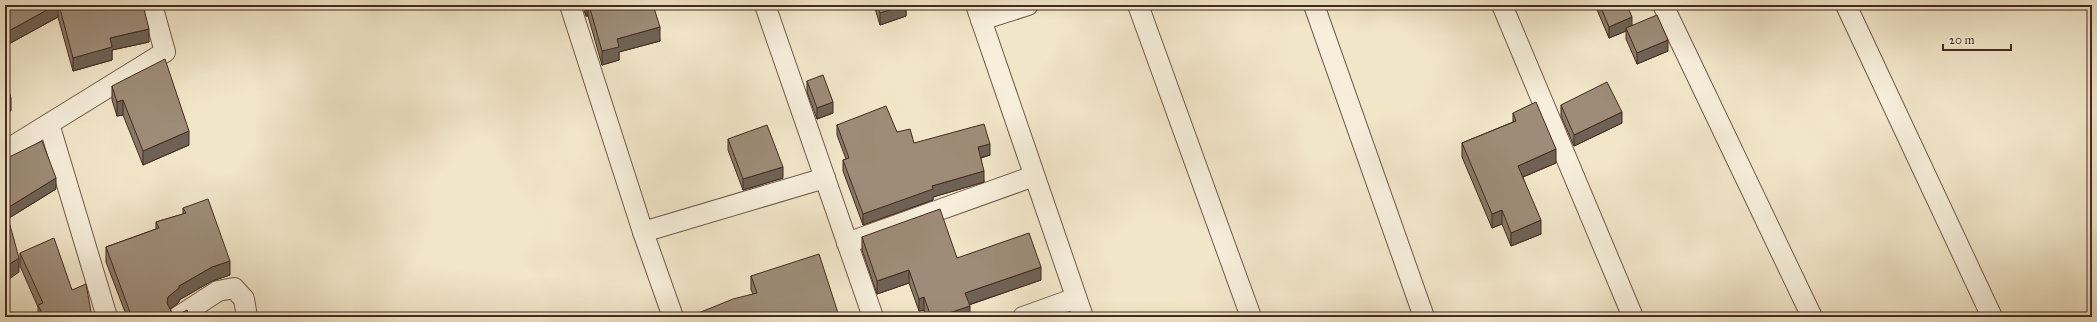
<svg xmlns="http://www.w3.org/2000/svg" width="2097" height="322" font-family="'IM FELL Great Primer',serif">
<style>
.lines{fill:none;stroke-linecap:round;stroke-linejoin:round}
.minor-casing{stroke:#6f5a4a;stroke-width:22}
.minor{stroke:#f7efdc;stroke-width:20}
.wall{fill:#887867;stroke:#432b20}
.shaded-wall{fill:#6f6254;stroke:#432b20}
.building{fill:#9e8c78;stroke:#432b20}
</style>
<rect width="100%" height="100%" fill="#f2e6c9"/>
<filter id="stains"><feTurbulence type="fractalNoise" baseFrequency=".005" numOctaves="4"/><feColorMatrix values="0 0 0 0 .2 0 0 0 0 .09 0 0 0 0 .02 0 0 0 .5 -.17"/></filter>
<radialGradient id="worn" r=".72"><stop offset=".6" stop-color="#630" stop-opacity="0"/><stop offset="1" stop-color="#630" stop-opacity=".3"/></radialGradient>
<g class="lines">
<g class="minor-casing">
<g id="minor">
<path d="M 570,5 L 643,232 L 673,317"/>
<path d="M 765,5 L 873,317"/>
<path d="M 976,5 L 1083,317"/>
<path d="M 1138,5 L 1251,317"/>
<path d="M 1314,5 L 1424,317"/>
<path d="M 1502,5 L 1633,317"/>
<path d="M 1663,5 L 1812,317"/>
<path d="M 1846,5 L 1992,317"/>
<path d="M 981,20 L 1028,5"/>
<path d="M 49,124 L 107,317"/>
<path d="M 5,151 L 165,52 L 152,5"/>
<path d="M 643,232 L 825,178"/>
<path d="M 847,243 L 1034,176"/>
<path d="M 178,317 L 218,291 L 234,288 L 244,299 L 247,317"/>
<path d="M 1023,317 L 1076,298"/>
</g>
</g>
<use href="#minor" class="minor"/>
</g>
<g class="wall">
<path d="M 5,5 L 143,5 L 149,42 L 112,50 L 112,60 L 73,71 L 58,17 L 5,46 Z"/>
<path d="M 582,5 L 653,5 L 660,41 L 619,52 L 619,60 L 602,65 L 588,16 L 586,16 Z"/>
<path d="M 874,5 L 906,5 L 906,16 L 880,25 Z"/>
<path d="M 1595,5 L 1627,5 L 1632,26 L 1668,51 L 1637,64 L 1626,39 L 1626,31 L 1609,38 Z"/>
<path d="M 807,81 L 833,113 L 817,119 L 807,92 Z"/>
<path d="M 112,86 L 189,145 L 143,165 L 123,115 L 117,116 L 112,100 Z"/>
<path d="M 1561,105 L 1622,123 L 1574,146 L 1561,116 Z"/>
<path d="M 1513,113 L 1556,163 L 1523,177 L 1541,234 L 1511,246 L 1502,224 L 1492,228 L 1462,157 L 1462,143 L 1513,122 Z"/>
<path d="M 837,125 L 897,132 L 914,143 L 990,155 L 981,158 L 984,182 L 933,197 L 933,200 L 863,225 L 843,171 L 843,160 L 846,159 L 837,135 Z"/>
<path d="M 728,139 L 783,178 L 743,190 L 728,150 Z"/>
<path d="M 5,159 L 56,189 L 9,218 L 5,204 Z"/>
<path d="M 183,208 L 230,275 L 212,281 L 179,300 L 179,302 L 170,309 L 172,313 L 190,317 L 127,317 L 106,262 L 106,247 L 156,229 L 156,222 L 183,214 Z"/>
<path d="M 862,237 L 957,258 L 1041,280 L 969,305 L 970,317 L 926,317 L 924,310 L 919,311 L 909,283 L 877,294 L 862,250 Z"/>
<path d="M 20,253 L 72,290 L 92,317 L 38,317 L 38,307 L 20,266 Z"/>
<path d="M 751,276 L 838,317 L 691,317 L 691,316 L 753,294 L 751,290 Z"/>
</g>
<g class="shaded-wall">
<path d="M 56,5 L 58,5 L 58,17 L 5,46 L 5,33 Z"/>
<rect x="586" y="5" width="2" height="11"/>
<path d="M 905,5 L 906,5 L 906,16 L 880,25 L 880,13 Z"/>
<path d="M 1632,17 L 1632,28 L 1626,28 L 1626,31 L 1609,38 L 1609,27 Z"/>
<path d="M 660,27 L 660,41 L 619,52 L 619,60 L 602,65 L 602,51 L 617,39 Z"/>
<path d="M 149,29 L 149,42 L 112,50 L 112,60 L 73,71 L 73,58 L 110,38 Z"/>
<path d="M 1668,40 L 1668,51 L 1637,64 L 1637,53 Z"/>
<path d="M 11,98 L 11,111 L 5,112 L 5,100 Z"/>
<path d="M 123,100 L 123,115 L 117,116 L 117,102 Z"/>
<path d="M 833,102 L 833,113 L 817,119 L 817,108 Z"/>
<path d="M 1622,112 L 1622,123 L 1574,146 L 1574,135 Z"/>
<path d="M 189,131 L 189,145 L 143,165 L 143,151 Z"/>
<path d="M 990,144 L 990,155 L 978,158 L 978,147 Z"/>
<path d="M 1556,149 L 1556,163 L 1518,179 L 1518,166 Z"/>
<path d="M 783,167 L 783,178 L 743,190 L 743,179 Z"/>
<path d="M 984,171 L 984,182 L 933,197 L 933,200 L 863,225 L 863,214 L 932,186 Z"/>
<path d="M 56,178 L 56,189 L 9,218 L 9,207 Z"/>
<path d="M 1502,210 L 1502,224 L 1492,228 L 1492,214 Z"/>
<path d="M 1541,220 L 1541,234 L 1511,246 L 1511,233 Z"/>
<path d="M 19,258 L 19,272 L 5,282 L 5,267 Z"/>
<path d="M 230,261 L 230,275 L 212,281 L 179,300 L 179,302 L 168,311 L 167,303 L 168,297 L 179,286 L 212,267 Z"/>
<path d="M 1041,267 L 1041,280 L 965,306 L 965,293 Z"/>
<path d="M 909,270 L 909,283 L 877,294 L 877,281 Z"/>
<path d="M 924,297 L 924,310 L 919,311 L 919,299 Z"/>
<path d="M 970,306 L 970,317 L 937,317 Z"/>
<path d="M 133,313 L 133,317 L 131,317 L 131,315 Z"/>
<path d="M 838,313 L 838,317 L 825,317 Z"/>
</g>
<g class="building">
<path d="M 5,5 L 56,5 L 5,33 Z"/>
<path d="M 59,5 L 143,5 L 149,29 L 110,38 L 112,47 L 73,58 Z"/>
<path d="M 589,5 L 653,5 L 660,27 L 617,39 L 619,47 L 602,51 Z"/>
<path d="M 877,5 L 905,5 L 880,13 Z"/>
<path d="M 1600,5 L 1627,5 L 1632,17 L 1609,27 Z"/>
<path d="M 1657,15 L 1668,40 L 1637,53 L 1626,28 Z"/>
<path d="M 165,59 L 189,131 L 143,151 L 123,100 L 117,102 L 112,86 Z"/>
<path d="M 823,75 L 833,102 L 817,108 L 807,81 Z"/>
<path d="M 5,77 L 11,98 L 5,100 Z"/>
<path d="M 1607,82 L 1622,112 L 1574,135 L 1561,105 Z"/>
<path d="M 1536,102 L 1556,149 L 1518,166 L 1541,220 L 1511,233 L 1502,210 L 1492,214 L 1462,143 L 1516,121 L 1513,113 Z"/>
<path d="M 886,106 L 897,132 L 910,129 L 914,143 L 984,124 L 990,144 L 978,147 L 984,171 L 932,186 L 933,189 L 863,214 L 843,160 L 849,158 L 837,125 Z"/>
<path d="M 767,125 L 783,167 L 743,179 L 728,139 Z"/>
<path d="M 42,141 L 56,178 L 9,207 L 5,193 L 5,159 Z"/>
<path d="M 208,199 L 230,261 L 212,267 L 179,286 L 179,288 L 168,297 L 167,303 L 172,313 L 179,314 L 187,310 L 190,317 L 135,317 L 133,313 L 131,315 L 106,247 L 159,228 L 156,222 L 186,213 L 183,208 Z"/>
<path d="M 5,207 L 19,258 L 5,267 Z"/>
<path d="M 940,209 L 957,258 L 1029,233 L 1041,267 L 965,293 L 970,306 L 937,317 L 931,317 L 924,297 L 919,299 L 909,270 L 877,281 L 862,237 Z"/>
<path d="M 54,238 L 72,290 L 86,284 L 92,317 L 44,317 L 38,305 L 43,303 L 20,253 Z"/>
<path d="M 819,254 L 838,313 L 825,317 L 691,317 L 691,316 L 733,299 L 757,293 L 751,276 Z"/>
</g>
<rect width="2097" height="322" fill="none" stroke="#f2e6c9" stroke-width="20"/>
<rect x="6" y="6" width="2085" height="310" fill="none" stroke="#432b20" stroke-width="2"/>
<rect x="10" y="10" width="2077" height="302" fill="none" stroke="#432b20"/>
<path d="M1943 44v6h68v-6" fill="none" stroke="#432b20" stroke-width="2"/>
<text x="1949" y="44" font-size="12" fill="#432b20" stroke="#f7efdc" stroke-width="3" paint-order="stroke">20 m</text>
<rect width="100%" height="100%" filter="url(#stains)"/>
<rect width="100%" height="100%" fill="url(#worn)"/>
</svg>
